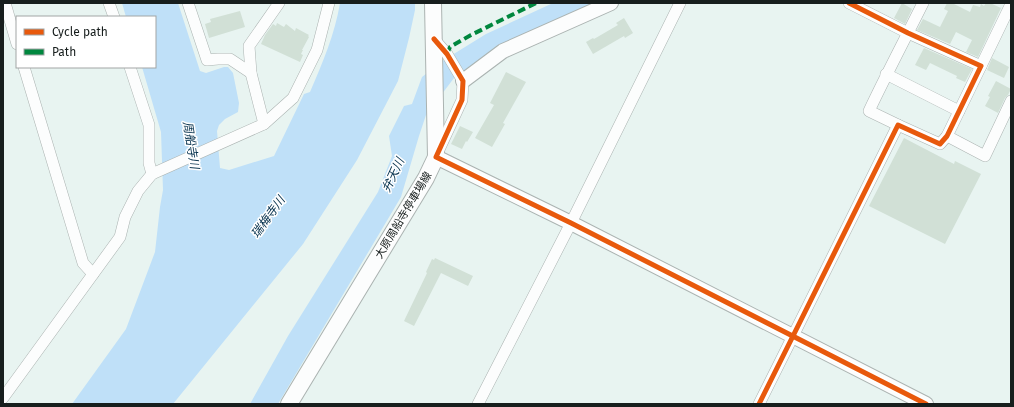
<svg xmlns="http://www.w3.org/2000/svg" width="1014" height="407" font-family="'Fira Sans','Noto Sans JP',sans-serif">
<style>
.water{fill:#bfe0f8}
.building{fill:#d1e0d6}
.lines{fill:none;stroke-linecap:round;stroke-linejoin:round}
.minor-casing{stroke:#abb3b1;stroke-width:12}
.tertiary-casing{stroke:#abb3b1;stroke-width:16}
.secondary-casing{stroke:#abb3b1;stroke-width:18}
.minor{stroke:#fcfdfd;stroke-width:11}
.tertiary{stroke:#fcfdfd;stroke-width:14}
.secondary{stroke:#fcfdfd;stroke-width:16}
.quiet{stroke:#00873e;stroke-width:4;stroke-dasharray:8 4;stroke-linecap:butt}
.cycleway-casing{stroke:#fff;stroke-width:8}
.cycleway{stroke:#e8590c;stroke-width:5}
.labels{text-anchor:middle;stroke-width:3;stroke-linejoin:round;paint-order:stroke}
.street-label{font-size:11px;fill:#171e1d;stroke:#fff}
.water-label{font-size:12px;font-style:italic;fill:#05314d;stroke:#fff}
</style>
<rect width="100%" height="100%" fill="#e8f4f1"/>
<g class="water">
<path d="M 122,3 L 178,3 L 200,71 L 206,73 L 224,67 L 228,67 L 233,73 L 239,103 L 238,112 L 225,119 L 219,125 L 217,131 L 220,168 L 229,170 L 274,156 L 304,94 L 310,92 C 322,64 335,34 340,3 L 415,3 L 415,10 L 409,38 L 398,81 L 357,160 L 303,244 L 173,404 L 72,404 L 126,329 L 155,252 L 160,207 L 163,190 L 161,132 L 142,67 L 155,67 L 155,17 L 126,17 Z"/>
<path d="M 553,3 L 596,3 L 497,48 L 454,78 L 426,115 L 419,136 L 401,197 L 278,404 L 250,404 L 288,336 L 378,192 L 392,156 L 389,136 L 404,106 L 412,104 L 422,77 L 444,60 L 486,34 Z"/>
</g>
<g class="building">
<path d="M 902,3 L 912,9 L 905,24 L 894,18 Z"/>
<path d="M 947,3 L 952,3 L 970,12 L 973,5 L 980,7 L 981,4 L 984,6 L 986,3 L 990,3 L 1001,8 L 978,57 L 966,52 L 972,40 L 956,32 L 950,44 L 917,30 L 923,19 L 940,27 L 948,11 L 944,9 Z"/>
<path d="M 240,11 L 245,27 L 209,38 L 205,24 L 211,22 L 210,19 Z"/>
<path d="M 624,18 L 633,33 L 625,38 L 624,36 L 593,54 L 586,42 L 593,38 L 594,39 L 618,25 L 616,23 Z"/>
<path d="M 277,23 L 284,27 L 286,24 L 295,31 L 296,28 L 309,35 L 308,36 L 309,37 L 302,50 L 303,50 L 301,54 L 303,55 L 300,62 L 261,44 L 265,35 L 273,24 L 276,26 Z"/>
<path d="M 924,48 L 972,69 L 965,82 L 956,78 L 957,76 L 930,63 L 926,70 L 915,65 Z"/>
<path d="M 992,58 L 1009,67 L 1004,78 L 987,70 Z"/>
<path d="M 506,72 L 526,82 L 503,123 L 505,124 L 492,147 L 475,138 L 494,105 L 490,103 Z"/>
<path d="M 996,81 L 1011,89 L 1008,95 L 1005,98 L 998,113 L 985,106 L 990,97 L 988,96 Z"/>
<path d="M 460,126 L 473,132 L 467,142 L 466,141 L 462,149 L 451,144 Z"/>
<path d="M 904,138 L 954,164 L 955,161 L 981,174 L 945,244 L 869,206 Z"/>
<path d="M 435,258 L 473,276 L 468,286 L 441,273 L 414,326 L 404,321 L 427,273 L 426,272 L 432,259 L 434,260 Z"/>
</g>
<g class="lines">
<g class="minor-casing">
<g id="minor">
<path d="M 5,3 L 17,44"/>
<path d="M 109,3 L 114,17"/>
<path d="M 188,3 L 207,60 L 218,59 L 230,59 L 251,73"/>
<path d="M 434,39 L 447,54 L 463,81 L 462,100 L 437,154"/>
<path d="M 981,66 L 1011,4"/>
<path d="M 24,67 L 83,263 L 93,274"/>
<path d="M 130,67 L 149,125 L 149,163 L 152,174"/>
<path d="M 886,74 L 959,111"/>
<path d="M 264,124 L 251,73 L 249,46 L 279,3"/>
<path d="M 898,125 L 869,111 C 886,75 905,39 923,3"/>
<path d="M 947,136 L 985,156 L 1011,101"/>
<path d="M 3,398 L 120,237 L 125,217 L 138,191 L 152,174 L 264,124 L 293,98 L 317,50 L 329,3"/>
<path d="M 478,404 L 571,223 L 680,3"/>
<path d="M 759,404 L 793,336 L 898,125 L 940,144 L 947,136 L 981,66 L 908,33 L 849,3"/>
</g>
</g>
<g class="tertiary-casing">
<g id="tertiary">
<path d="M 463,81 L 503,51 L 611,3"/>
<path d="M 436,157 L 571,223 L 926,404"/>
</g>
</g>
<g class="secondary-casing">
<path id="secondary" d="M 289,404 L 426,178 L 436,157 L 433,3"/>
</g>
<use href="#minor" class="minor"/>
<use href="#tertiary" class="tertiary"/>
<use href="#secondary" class="secondary"/>
<path class="quiet" d="M 447,54 L 450,47 L 471,35 L 536,3"/>
<g class="cycleway-casing">
<g id="cycleway">
<path d="M 434,39 L 447,54 L 463,81 L 462,100 L 436,157 L 571,223 L 926,404"/>
<path d="M 759,404 L 793,336 L 898,125 L 940,144 L 947,136 L 981,66 L 908,33 L 849,3"/>
</g>
</g>
<use href="#cycleway" class="cycleway"/>
</g>
<g class="labels">
<g class="street-label">
<text transform="translate(403 215) rotate(-59)" y="4">大原周船寺停車場線</text>
</g>
<g class="water-label">
<text transform="translate(191 145) rotate(81)" y="4">周船寺川</text>
<text transform="translate(393 175) rotate(-65)" y="4">弁天川</text>
<text transform="translate(268 217) rotate(-54)" y="4">瑞梅寺川</text>
</g>
</g>
<rect width="1014" height="407" fill="none" stroke="#171e1d" stroke-width="8"/>
<rect x="16" y="16" width="140" height="52" fill="#ffffff" stroke="#a2a5a5"/>
<rect x="24" y="29" width="20" height="6" fill="#e8590c" stroke="#a2a5a5"/>
<text x="52" y="36" font-size="12" fill="#171e1d">Cycle path</text>
<rect x="24" y="49" width="20" height="6" fill="#00873e" stroke="#a2a5a5"/>
<text x="52" y="56" font-size="12" fill="#171e1d">Path</text>
</svg>
